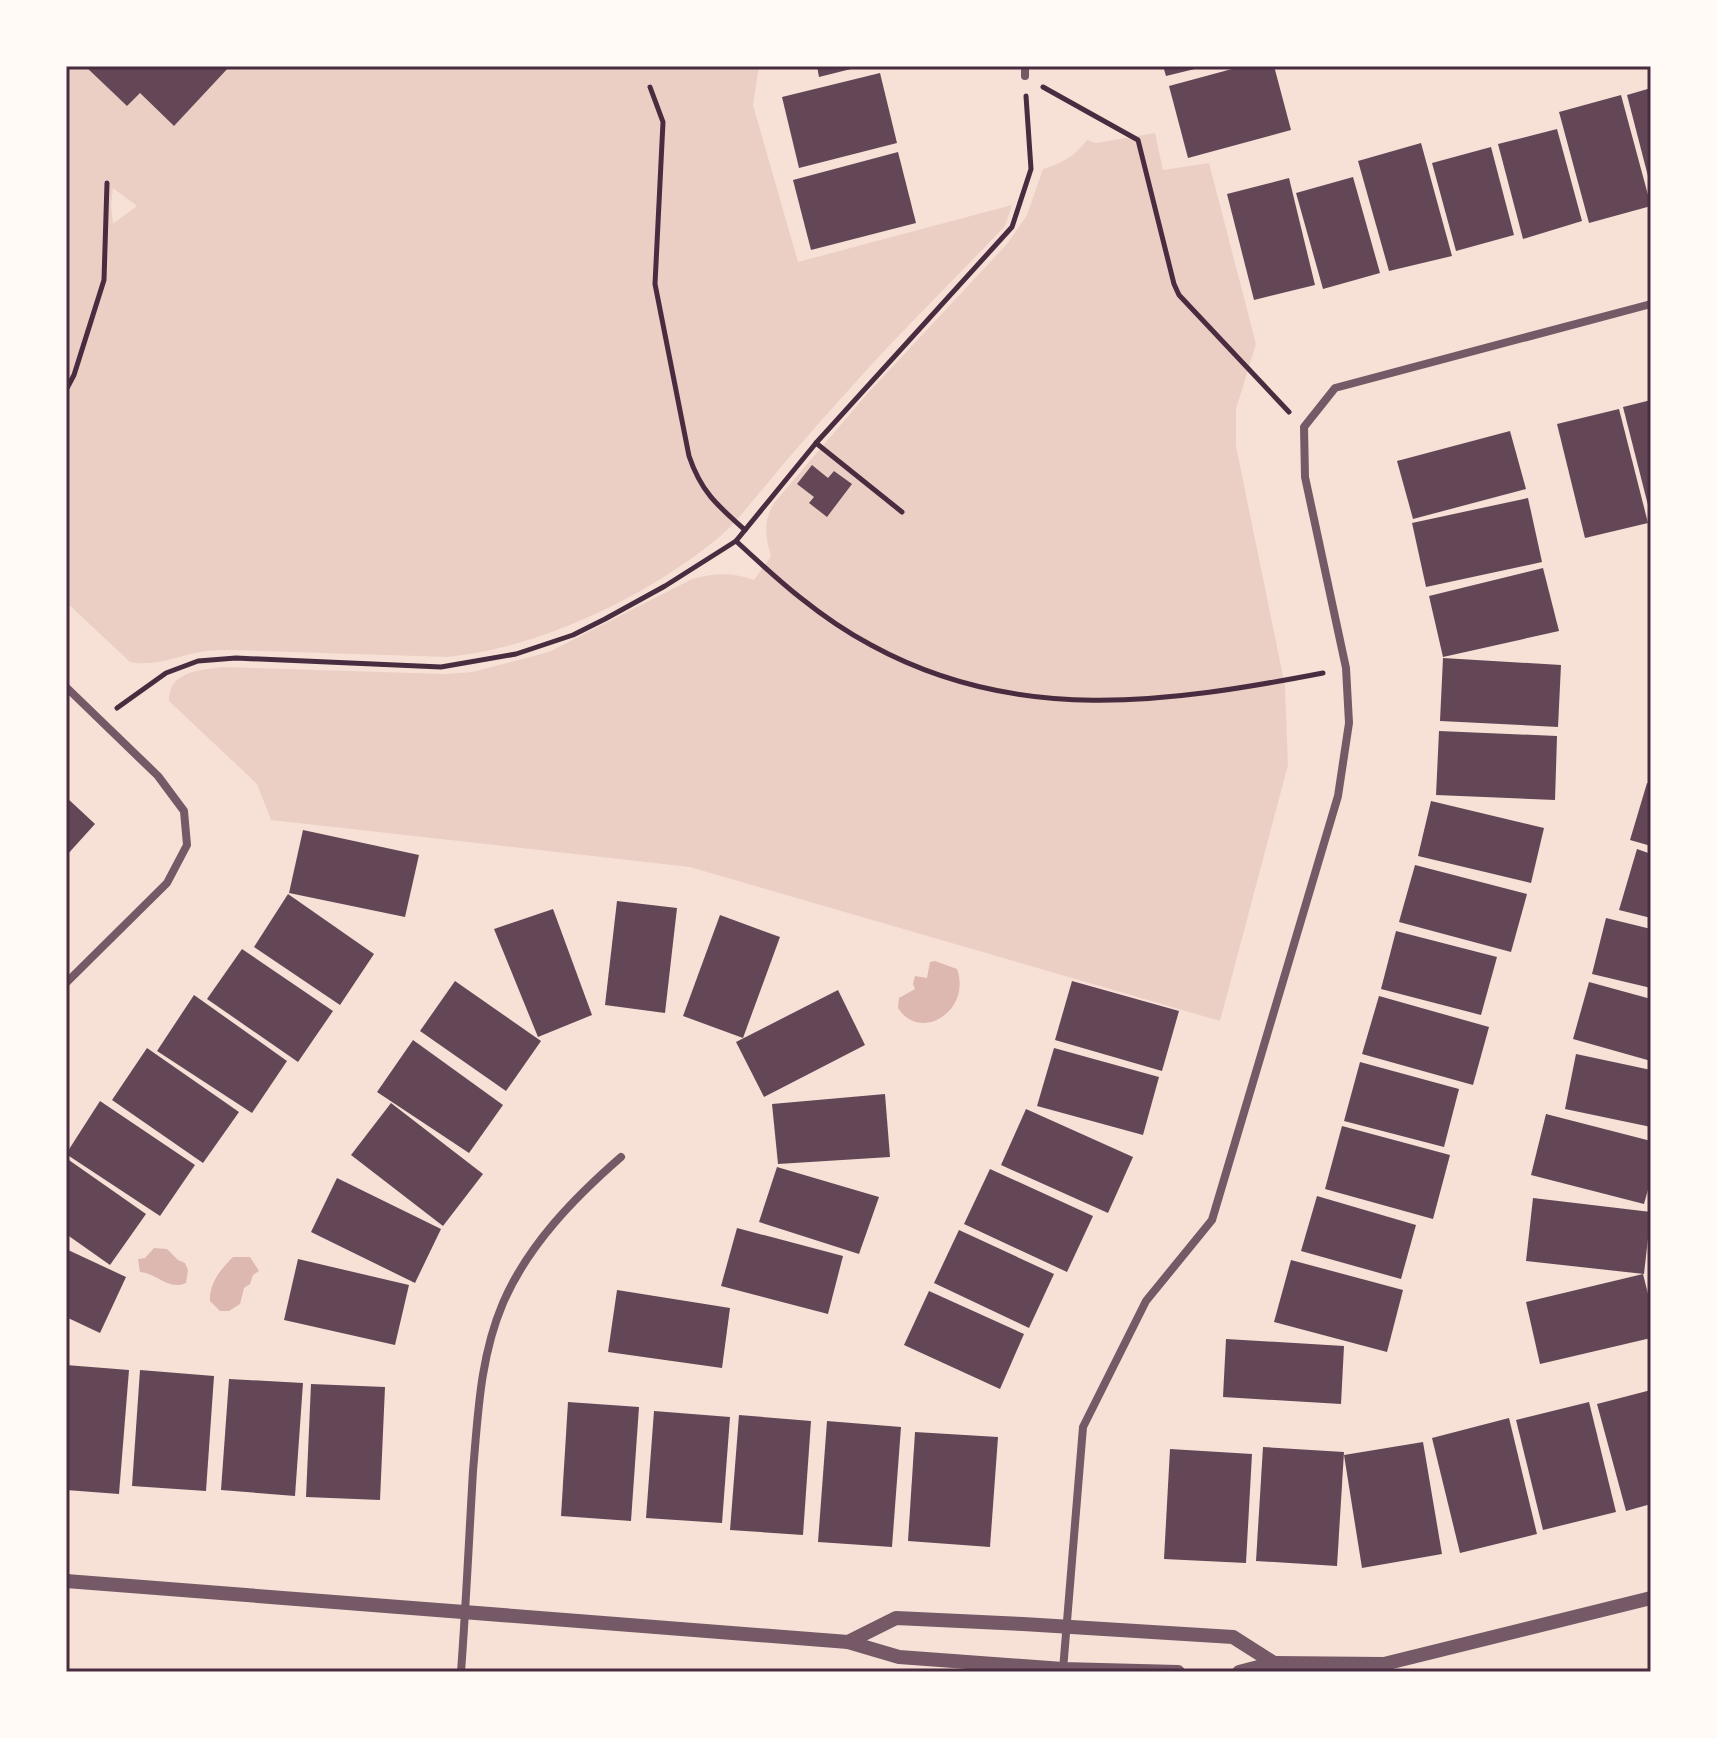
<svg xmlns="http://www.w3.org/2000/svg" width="1717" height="1738" font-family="'Public Sans',sans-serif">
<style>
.green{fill:#ebcfc5;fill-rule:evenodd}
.water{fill:#dcb8b0}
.building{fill:#644757}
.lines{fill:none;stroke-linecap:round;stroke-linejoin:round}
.path{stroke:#4a2c40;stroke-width:5}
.minor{stroke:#755966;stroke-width:8}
.tertiary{stroke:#755966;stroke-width:14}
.neatline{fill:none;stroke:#4a2c40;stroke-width:3}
</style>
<rect width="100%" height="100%" fill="#f7e1d7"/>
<g class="green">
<path d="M 66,66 L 85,66 L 127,106 L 140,93 L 174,126 L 230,66 L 759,66 L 753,105 L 798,262 L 1012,205 L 1005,226 C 955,279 902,330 854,384 C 824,417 794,451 766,485 C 749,505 733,527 712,543 C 640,600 538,648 447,657 L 231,650 C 223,650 214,650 206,651 C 179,655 158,667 130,662 L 66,602 ZM 113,188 L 137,206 L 113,224 L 111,206 Z"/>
<path d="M 1155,133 L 1163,170 L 1209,163 L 1256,344 L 1236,409 L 1236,446 L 1285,686 L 1288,765 L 1220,1021 L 690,867 L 271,820 L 257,784 L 169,701 C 169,671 198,671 221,667 L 446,674 L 472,672 L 549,652 L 692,579 C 713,573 734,572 754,580 L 771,556 C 765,536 763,522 774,503 L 867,394 L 1007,244 L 1027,215 L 1043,169 C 1062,163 1075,156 1087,140 L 1096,143 Z"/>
</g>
<g class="water">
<path d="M 935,961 L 957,969 C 972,1011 920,1043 898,1008 L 899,998 L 915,989 L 913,984 L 915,976 L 927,978 L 930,962 Z"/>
<path d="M 154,1248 L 167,1249 L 178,1260 L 185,1263 L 188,1270 L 186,1283 C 168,1291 157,1273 140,1272 L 138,1259 L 145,1258 Z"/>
<path d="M 233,1257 L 250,1257 L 259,1271 L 253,1275 L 250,1284 L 244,1288 L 240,1304 L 229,1311 L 220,1311 L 210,1301 C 209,1283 221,1269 233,1257 Z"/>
</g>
<g class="building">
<path d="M 85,66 L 230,66 L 174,126 L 140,93 L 127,106 Z"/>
<path d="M 817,66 L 859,66 L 859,67 L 819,77 Z"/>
<path d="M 1163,66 L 1203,66 L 1203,67 L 1166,76 Z"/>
<path d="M 1243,66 L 1274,66 L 1291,130 L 1188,158 L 1169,86 Z"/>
<path d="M 880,73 L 897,143 L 799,168 L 782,97 Z"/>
<path d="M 1651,88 L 1651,184 L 1650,184 L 1627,95 Z"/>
<path d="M 1621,95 L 1651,206 L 1589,223 L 1559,112 Z"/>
<path d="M 1557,129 L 1582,221 L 1523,239 L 1498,144 Z"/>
<path d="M 1421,143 L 1452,256 L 1389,271 L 1358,161 Z"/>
<path d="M 1491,147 L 1514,235 L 1456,251 L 1432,163 Z"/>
<path d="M 898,152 L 916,223 L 811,250 L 793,180 Z"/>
<path d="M 1353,177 L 1380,273 L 1323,289 L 1296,193 Z"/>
<path d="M 1289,178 L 1315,285 L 1254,300 L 1227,194 Z"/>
<path d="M 1651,400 L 1651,513 L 1650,513 L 1623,407 Z"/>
<path d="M 1619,409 L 1648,523 L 1585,538 L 1557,424 Z"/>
<path d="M 1510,431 L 1526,489 L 1413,519 L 1397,461 Z"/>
<path d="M 812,465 L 828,478 L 834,471 L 852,484 L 827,517 L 809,503 L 814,497 L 797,484 Z"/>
<path d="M 1528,498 L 1542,562 L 1426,587 L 1412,523 Z"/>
<path d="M 1543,568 L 1559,631 L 1443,657 L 1429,596 Z"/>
<path d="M 1443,658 L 1561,665 L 1558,727 L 1440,721 Z"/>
<path d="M 1439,731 L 1557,736 L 1555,800 L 1436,795 Z"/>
<path d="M 1647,783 L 1651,784 L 1651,846 L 1630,840 Z"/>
<path d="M 66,797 L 95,824 L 66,856 Z"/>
<path d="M 1431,801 L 1544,828 L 1531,883 L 1418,856 Z"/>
<path d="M 303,830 L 419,855 L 405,917 L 289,893 Z"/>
<path d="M 1637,849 L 1651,854 L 1651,918 L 1619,910 Z"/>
<path d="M 1415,865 L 1527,894 L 1511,952 L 1399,922 Z"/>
<path d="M 288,894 L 374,954 L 340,1005 L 254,947 Z"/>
<path d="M 617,901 L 677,908 L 665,1013 L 605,1005 Z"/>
<path d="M 553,909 L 592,1015 L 538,1037 L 494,929 Z"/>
<path d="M 720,915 L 780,937 L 743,1038 L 683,1016 Z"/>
<path d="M 1606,918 L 1651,929 L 1651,988 L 1592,974 Z"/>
<path d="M 1396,931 L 1497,957 L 1481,1015 L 1381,989 Z"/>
<path d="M 242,949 L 333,1011 L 298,1062 L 207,999 Z"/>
<path d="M 455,981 L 541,1041 L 506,1091 L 420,1031 Z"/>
<path d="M 1072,981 L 1179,1011 L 1162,1071 L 1055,1040 Z"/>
<path d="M 1589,982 L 1651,999 L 1651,1061 L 1573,1039 Z"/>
<path d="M 838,990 L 865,1045 L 764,1097 L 736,1042 Z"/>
<path d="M 194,995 L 287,1061 L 252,1113 L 157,1051 Z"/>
<path d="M 1379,996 L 1489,1027 L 1473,1085 L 1362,1054 Z"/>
<path d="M 413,1040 L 503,1105 L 469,1153 L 377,1092 Z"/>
<path d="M 147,1048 L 239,1112 L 203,1163 L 112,1100 Z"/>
<path d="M 1054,1048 L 1159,1077 L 1143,1135 L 1037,1106 Z"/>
<path d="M 1576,1054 L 1651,1070 L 1651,1127 L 1565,1109 Z"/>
<path d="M 1360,1062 L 1459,1089 L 1444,1147 L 1344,1121 Z"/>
<path d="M 885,1094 L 890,1157 L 778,1164 L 772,1104 Z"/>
<path d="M 100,1101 L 195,1165 L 160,1216 L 66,1154 Z"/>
<path d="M 391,1103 L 483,1174 L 443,1226 L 351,1155 Z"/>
<path d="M 1026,1109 L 1133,1157 L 1108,1213 L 1001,1165 Z"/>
<path d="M 1546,1114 L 1651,1141 L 1651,1179 L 1644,1204 L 1531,1175 Z"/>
<path d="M 1342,1126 L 1450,1155 L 1433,1219 L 1325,1189 Z"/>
<path d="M 66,1158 L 146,1214 L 110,1265 L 66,1234 Z"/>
<path d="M 777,1167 L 879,1197 L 859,1254 L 759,1222 Z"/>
<path d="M 990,1169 L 1093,1216 L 1067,1272 L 964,1224 Z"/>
<path d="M 337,1178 L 441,1229 L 415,1283 L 311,1232 Z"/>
<path d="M 1317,1196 L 1416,1225 L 1401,1279 L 1301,1251 Z"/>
<path d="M 1533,1198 L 1651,1212 L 1644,1274 L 1526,1261 Z"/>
<path d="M 737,1228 L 843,1256 L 828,1314 L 721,1286 Z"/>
<path d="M 959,1230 L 1054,1274 L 1029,1328 L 934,1283 Z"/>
<path d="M 66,1249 L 126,1277 L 100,1333 L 66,1317 Z"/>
<path d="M 298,1259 L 409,1285 L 395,1345 L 284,1320 Z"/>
<path d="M 1291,1260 L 1403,1290 L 1387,1352 L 1274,1322 Z"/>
<path d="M 1643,1274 L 1651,1306 L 1651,1338 L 1540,1364 L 1526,1302 Z"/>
<path d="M 617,1290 L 730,1308 L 722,1368 L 608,1352 Z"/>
<path d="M 929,1291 L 1024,1334 L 1000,1389 L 904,1345 Z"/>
<path d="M 1226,1339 L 1344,1346 L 1341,1404 L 1223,1397 Z"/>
<path d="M 66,1365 L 129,1370 L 119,1494 L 66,1490 Z"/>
<path d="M 140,1370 L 214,1376 L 206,1491 L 132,1486 Z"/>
<path d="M 229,1379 L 303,1383 L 295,1496 L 221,1490 Z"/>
<path d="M 311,1384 L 385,1387 L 380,1500 L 306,1497 Z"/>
<path d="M 1651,1390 L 1651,1504 L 1626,1511 L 1597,1404 Z"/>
<path d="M 568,1402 L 639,1407 L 631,1521 L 561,1516 Z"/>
<path d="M 1589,1402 L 1616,1512 L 1543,1530 L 1516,1420 Z"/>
<path d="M 654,1411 L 730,1417 L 722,1523 L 646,1518 Z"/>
<path d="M 739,1415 L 811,1421 L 803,1535 L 730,1530 Z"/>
<path d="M 1509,1418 L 1537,1534 L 1460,1553 L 1432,1438 Z"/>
<path d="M 827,1421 L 901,1427 L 892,1547 L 818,1542 Z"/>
<path d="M 915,1432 L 998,1437 L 990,1547 L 908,1541 Z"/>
<path d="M 1423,1442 L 1442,1554 L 1362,1568 L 1344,1455 Z"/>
<path d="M 1263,1447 L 1344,1452 L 1337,1566 L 1256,1561 Z"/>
<path d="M 1170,1449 L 1252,1454 L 1246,1563 L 1164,1559 Z"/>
</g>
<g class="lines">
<g class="path">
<path d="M 650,87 L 663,122 L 655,284 L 689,456 C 701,492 718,506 745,530"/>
<path d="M 1043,87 L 1138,140 L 1174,284 L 1179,295 L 1289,412"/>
<path d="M 66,390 L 74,375 L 104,280 L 107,183"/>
<path d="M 816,443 L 902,512"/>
<path d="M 736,541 C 778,580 820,618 871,645 C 1017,725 1167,703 1323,673"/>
<path d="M 117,708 L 166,673 L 198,661 L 236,658 L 441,667 L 516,654 L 573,635 L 605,619 L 665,586 L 736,541 L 816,443 L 1012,227 L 1031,169 L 1026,96"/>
</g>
<g class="minor">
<path d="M 1025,66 L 1025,76"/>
<path d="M 66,687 L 158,776 L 184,811 L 187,845 L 167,883 L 66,983"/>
<path d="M 1063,1670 L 1083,1427 L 1146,1301 L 1212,1220 L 1338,796 L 1349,723 L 1346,668 L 1305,477 L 1304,427 L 1335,388 L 1651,304"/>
<path d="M 461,1672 C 466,1605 469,1538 473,1471 C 478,1414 480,1357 503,1303 C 528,1245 574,1198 621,1157"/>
</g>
<g class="tertiary">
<path d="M 66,1581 L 848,1642 L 899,1657 L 1063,1669 L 1178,1672"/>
<path d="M 848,1642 L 896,1618 L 1023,1624 L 1233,1637 L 1274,1663"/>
<path d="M 1239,1672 L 1274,1663 L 1384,1664 L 1651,1598"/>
</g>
</g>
<rect width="1717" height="1738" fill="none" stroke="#fffaf5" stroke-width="136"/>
<rect x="68" y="68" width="1581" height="1602" class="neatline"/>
</svg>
